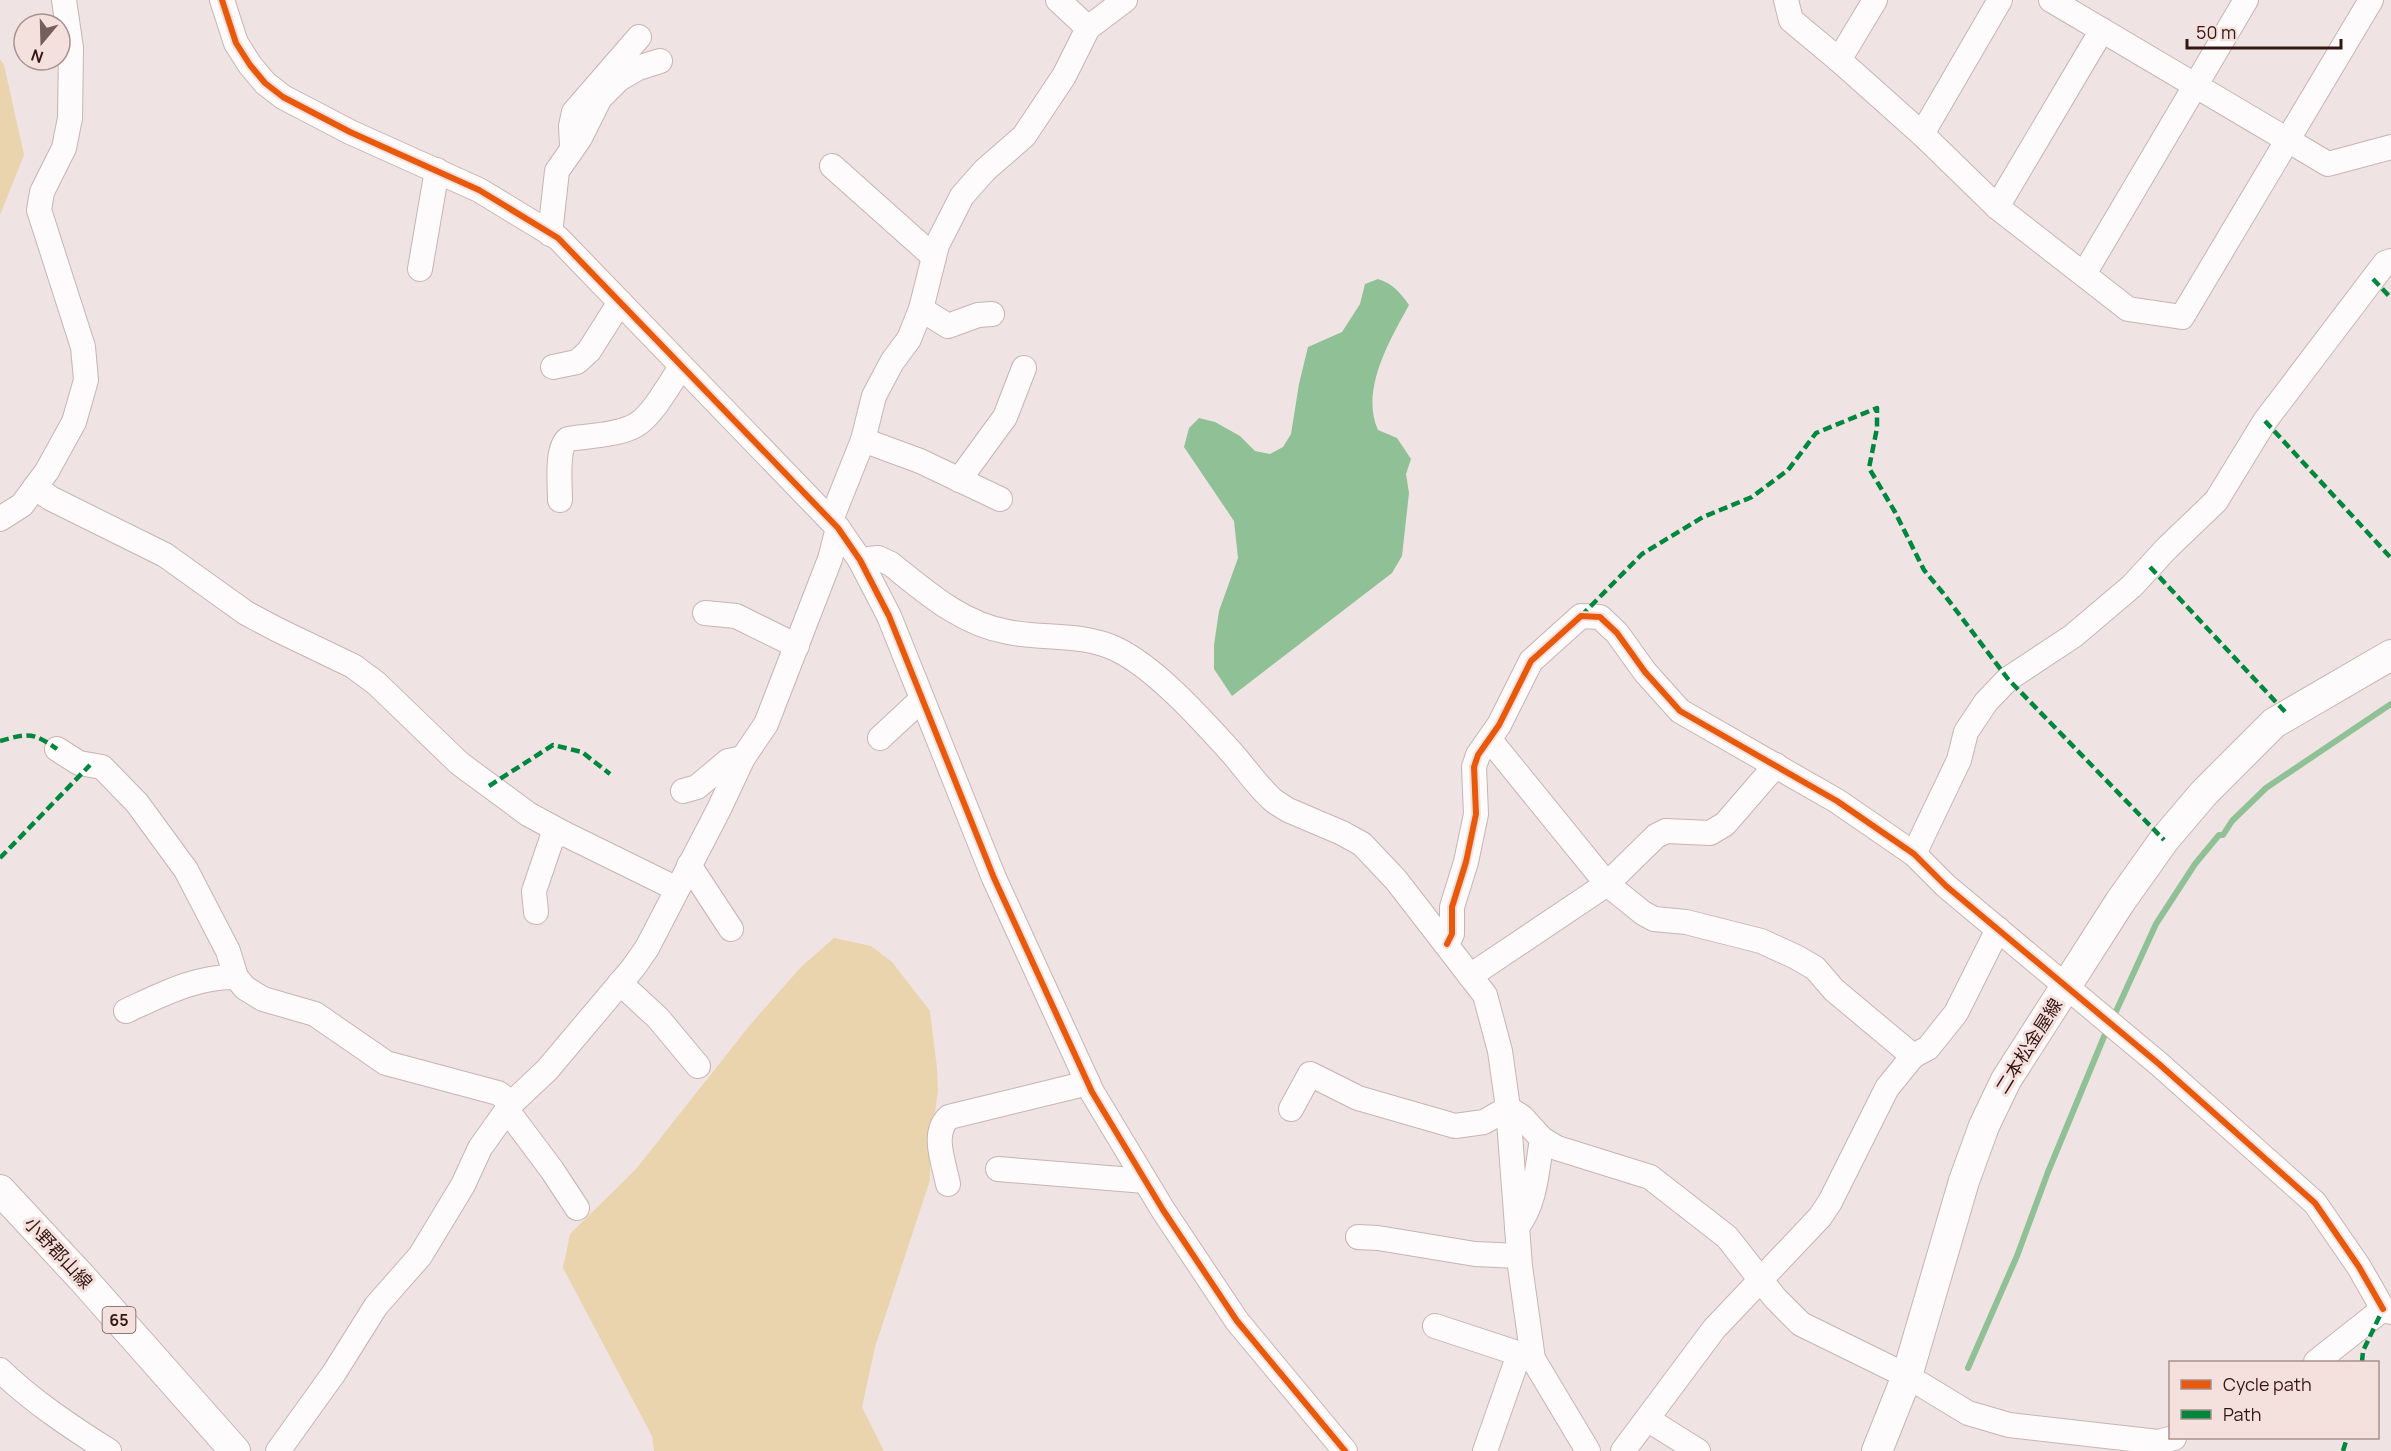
<svg xmlns="http://www.w3.org/2000/svg" width="2391" height="1451" font-family="Manrope,'Noto Sans JP',sans-serif">
<style>
.green{fill:#e9d4ad}
.water{fill:#90c095}
.lines{fill:none;stroke-linecap:round;stroke-linejoin:round}
.stream{stroke:#90c095;stroke-width:6}
.minor-casing{stroke:#c8b4b1;stroke-width:26}
.major-casing{stroke:#c8b4b1;stroke-width:32}
.minor{stroke:#fdfbfb;stroke-width:24}
.major{stroke:#fdfbfb;stroke-width:30}
.quiet{stroke:#00873e;stroke-width:4.5;stroke-dasharray:9 4.5;stroke-linecap:butt}
.cycleway-casing{stroke:#f4e1de;stroke-width:10}
.cycleway{stroke:#e8590c;stroke-width:6}
.labels{text-anchor:middle;stroke-width:6;stroke-linejoin:round;paint-order:stroke}
.shield{fill:#f4e1de;stroke:#6f534f;stroke-width:1.5}
.shield-label{font-size:16px;font-weight:bold;fill:#361612}
.street-label{font-size:18px;fill:#361612;stroke:#f4e1de}
</style>
<rect width="100%" height="100%" fill="#efe4e3"/>
<g class="green">
<path d="M 0,59 L 4,65 L 24,155 L 0,215 Z"/>
<path d="M 834,938 L 871,946 L 892,962 L 930,1011 L 937,1068 L 938,1091 L 930,1148 L 930,1180 L 875,1347 L 862,1407 L 884,1451 L 654,1451 L 652,1436 L 563,1268 L 570,1234 L 636,1169 L 750,1025 L 801,967 Z"/>
</g>
<path class="water" d="M 1378,279 C 1393,284 1400,292 1409,305 C 1390,340 1360,390 1378,430 L 1397,438 L 1411,459 L 1406,474 L 1409,493 L 1402,556 L 1392,573 L 1232,696 L 1214,669 L 1214,645 L 1219,611 L 1238,558 L 1234,521 L 1184,447 L 1189,428 L 1199,418 L 1215,422 L 1240,436 L 1255,451 L 1270,454 L 1283,447 L 1291,434 L 1299,384 L 1308,347 L 1342,332 L 1360,304 L 1365,284 Z"/>
<g class="lines">
<g class="stream">
<path d="M 2113,1018 L 2156,924 L 2195,864 L 2219,835 L 2223,835 L 2232,821 L 2266,788 L 2391,704"/>
<path d="M 1968,1368 L 2017,1256 L 2048,1172 L 2108,1027"/>
</g>
<g class="minor-casing">
<g id="minor">
<path d="M 222,0 L 236,43 L 250,65 L 265,83 L 283,97 L 350,132 L 479,190 L 558,238 L 838,528 L 860,560 L 889,616 L 994,878 L 1092,1092 L 1163,1210 L 1237,1321 L 1345,1451"/>
<path d="M 1058,0 L 1088,28"/>
<path d="M 1786,0 L 1791,20 L 1839,60 L 1922,134 L 1997,207 L 2128,309 L 2182,317 L 2371,0"/>
<path d="M 2051,0 L 2328,164 L 2391,147"/>
<path d="M 1839,60 L 1875,0"/>
<path d="M 1922,134 L 2000,0"/>
<path d="M 572,145 L 571,126 L 574,112 L 639,37"/>
<path d="M 832,166 L 934,257"/>
<path d="M 1997,207 L 2102,30"/>
<path d="M 550,234 L 557,171 L 580,138 L 600,98 L 619,79 L 638,68 L 660,61"/>
<path d="M 420,269 L 437,170"/>
<path d="M 2084,274 L 2246,0"/>
<path d="M 921,309 L 948,326 L 978,315 L 992,314"/>
<path d="M 553,367 L 577,362 L 589,351 L 620,302"/>
<path d="M 863,440 L 920,461 L 1000,499"/>
<path d="M 959,480 L 1005,417 L 1024,368"/>
<path d="M 35,487 L 50,498 L 165,555 L 246,613 L 278,630 L 353,666 L 376,683 L 459,763 L 528,814 L 563,833"/>
<path d="M 560,500 C 560,485 556,448 568,439 C 587,436 620,435 636,425 C 653,415 670,383 681,367"/>
<path d="M 0,519 L 22,505 L 47,471 L 74,422 L 86,380 L 83,347 L 39,210 L 42,192 L 64,148 L 70,118 L 71,48 L 64,0"/>
<path d="M 831,520 L 863,440 L 874,396 L 892,362 L 909,339 L 921,309 L 937,245 L 962,196 L 985,170 L 1024,136 L 1064,76 L 1088,28 L 1125,0"/>
<path d="M 860,560 L 878,558 L 891,564 C 927,593 962,624 1008,632 C 1044,639 1083,633 1116,649 C 1156,668 1202,720 1232,753 C 1246,769 1258,787 1274,801 L 1288,810 L 1342,833 L 1362,844 L 1396,880 L 1485,995 L 1500,1051 L 1508,1108 L 1520,1266 L 1533,1359 L 1588,1451"/>
<path d="M 705,613 L 736,616 L 797,646"/>
<path d="M 880,738 L 922,699"/>
<path d="M 1490,740 L 1607,884 L 1643,913 L 1654,919 L 1686,922 L 1761,941 L 1796,957 L 1815,968 L 1834,990 L 1913,1056"/>
<path d="M 57,749 L 79,763 L 102,767 L 137,803 L 186,870 L 228,951 L 236,977"/>
<path d="M 683,791 L 697,787 L 728,761 L 743,758"/>
<path d="M 1914,854 L 1959,760 L 1966,732 L 1986,702 L 2008,679 L 2073,636 L 2132,586 L 2167,548 L 2216,501 L 2265,421 L 2385,263 L 2391,261"/>
<path d="M 689,865 L 731,929"/>
<path d="M 536,912 L 534,891 L 552,838 L 563,833 L 677,889"/>
<path d="M 1447,944 L 1452,934 L 1452,907 L 1466,862 L 1476,814 L 1474,767 L 1478,755 L 1499,725 L 1531,661 L 1581,616 L 1600,617 L 1617,633 L 1645,672 L 1680,711 L 1837,801 L 1914,854 L 1946,886 L 2159,1064 L 2315,1203 L 2359,1267 L 2383,1309"/>
<path d="M 1470,976 L 1607,884 L 1656,836 L 1666,831 L 1710,833 L 1725,824 L 1776,765"/>
<path d="M 620,983 L 658,1018 L 698,1066"/>
<path d="M 126,1011 C 161,995 196,976 236,977 L 245,988 L 263,999 L 315,1014 L 386,1063 L 498,1093 L 512,1103"/>
<path d="M 1291,1109 L 1310,1074 L 1358,1098 L 1455,1126 L 1484,1122 L 1508,1108 L 1522,1117 L 1542,1139 L 1557,1148 L 1650,1177 L 1727,1237 L 1775,1298 L 1801,1324 L 1907,1376 L 1968,1413 L 2009,1425 L 2158,1442 L 2174,1438"/>
<path d="M 507,1110 L 552,1170 L 577,1208"/>
<path d="M 998,1169 L 1145,1181"/>
<path d="M 948,1184 C 944,1163 931,1133 949,1117 L 1088,1083"/>
<path d="M 1517,1227 C 1536,1204 1537,1168 1542,1139"/>
<path d="M 1358,1237 L 1378,1238 L 1475,1254 L 1519,1256"/>
<path d="M 1435,1326 L 1523,1355"/>
<path d="M 2316,1362 L 2383,1309 L 2391,1312"/>
<path d="M 0,1370 C 32,1401 71,1427 109,1451"/>
<path d="M 1647,1419 L 1698,1451"/>
<path d="M 278,1451 L 334,1373 L 376,1306 L 420,1256 L 463,1185 L 480,1148 L 512,1103 L 547,1070 L 633,968 L 647,948 L 719,809 L 743,758 L 766,724 L 830,559 L 838,528"/>
<path d="M 1485,1451 L 1517,1360 L 1531,1347"/>
<path d="M 1623,1451 L 1714,1329 L 1820,1217 L 1830,1202 L 1887,1088 L 1913,1056 L 1928,1048 L 1956,1013 L 1998,929"/>
</g>
</g>
<g class="major-casing">
<g id="major">
<path d="M 0,1190 L 82,1278 L 235,1451"/>
<path d="M 1877,1451 L 1907,1376 L 1964,1181 L 1984,1126 L 2006,1080 L 2120,902 L 2164,840 L 2204,793 L 2274,723 L 2391,655"/>
</g>
</g>
<use href="#minor" class="minor"/>
<use href="#major" class="major"/>
<g class="quiet">
<path d="M 2373,279 L 2391,298"/>
<path d="M 2265,421 L 2391,558"/>
<path d="M 2150,567 L 2288,715"/>
<path d="M 1581,616 L 1642,554 L 1703,517 L 1752,497 L 1788,470 L 1816,433 L 1877,408 L 1877,428 L 1869,468 L 1895,512 L 1924,570 L 1943,593 L 2008,679 L 2164,840"/>
<path d="M 0,741 C 28,733 33,732 57,749"/>
<path d="M 489,786 L 553,745 L 582,752 L 610,774"/>
<path d="M 0,858 L 90,765"/>
<path d="M 2362,1362 L 2363,1351 L 2383,1309"/>
<path d="M 2343,1451 L 2347,1438"/>
</g>
<g class="cycleway-casing">
<g id="cycleway">
<path d="M 222,0 L 236,43 L 250,65 L 265,83 L 283,97 L 350,132 L 479,190 L 558,238 L 838,528 L 860,560 L 889,616 L 994,878 L 1092,1092 L 1163,1210 L 1237,1321 L 1345,1451"/>
<path d="M 1447,944 L 1452,934 L 1452,907 L 1466,862 L 1476,814 L 1474,767 L 1478,755 L 1499,725 L 1531,661 L 1581,616 L 1600,617 L 1617,633 L 1645,672 L 1680,711 L 1837,801 L 1914,854 L 1946,886 L 2159,1064 L 2315,1203 L 2359,1267 L 2383,1309"/>
</g>
</g>
<use href="#cycleway" class="cycleway"/>
</g>
<g class="labels">
<rect class="shield" x="102.5" y="1307" width="33" height="26" rx="4.5"/>
<g class="shield-label">
<text x="119" y="1326">65</text>
</g>
<g class="street-label">
<text transform="translate(2029 1046) rotate(-58)" y="6">二本松金屋線</text>
<text transform="translate(58 1253) rotate(47)" y="6">小野郡山線</text>
</g>
</g>
<rect x="2169" y="1361" width="210" height="78" fill="#f4e1de" stroke="#a8908c" stroke-width="1.5"/>
<rect x="2181" y="1380" width="30" height="9" fill="#e8590c" stroke="#a8908c" stroke-width="1.5"/>
<text x="2223" y="1391" font-size="18" fill="#361612">Cycle path</text>
<rect x="2181" y="1410" width="30" height="9" fill="#00873e" stroke="#a8908c" stroke-width="1.5"/>
<text x="2223" y="1421" font-size="18" fill="#361612">Path</text>
<g transform="translate(42 42) rotate(199)"><circle r="28" fill="#f4e1de" stroke="#a8908c" stroke-width="1.5"/>
<path d="M0-4.5L10 22L0 15L-10 22Z" fill="#775e5b"/>
<text y="-9" font-size="16" font-weight="bold" text-anchor="middle" fill="#361612">N</text>
</g>
<path d="M2187 39v9h154v-9" fill="none" stroke="#361612" stroke-width="3"/>
<text x="2196" y="39" font-size="18" fill="#361612" stroke="#f4e1de" stroke-width="4.5" paint-order="stroke">50 m</text>
</svg>
